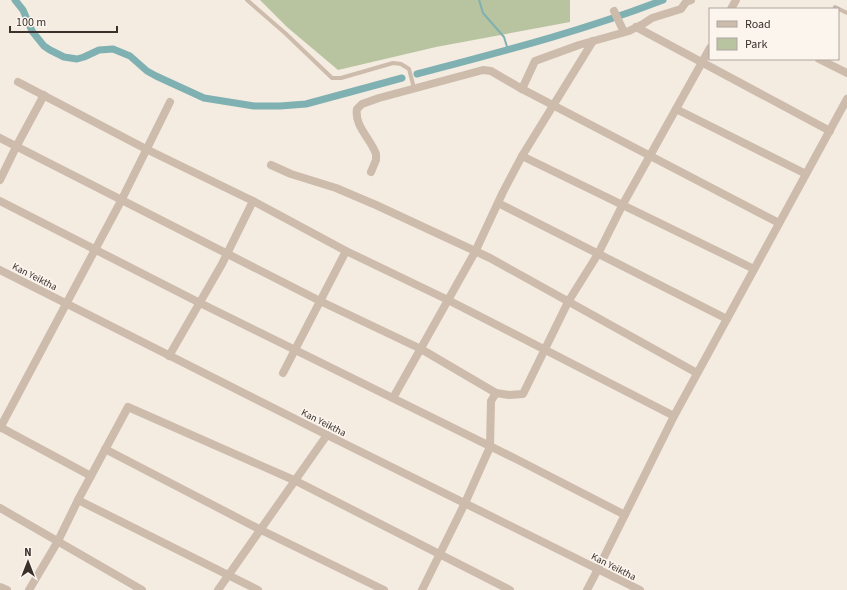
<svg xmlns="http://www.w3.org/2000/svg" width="847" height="590" font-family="'Source Sans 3',sans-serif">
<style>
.green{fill:#b8c4a0}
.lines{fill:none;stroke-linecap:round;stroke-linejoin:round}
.stream{stroke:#7fb0b2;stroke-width:2}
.canal{stroke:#7fb0b2;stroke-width:7}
.lane{stroke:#cdbbac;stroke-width:4}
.street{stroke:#cdbbac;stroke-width:8}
.labels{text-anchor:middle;stroke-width:3.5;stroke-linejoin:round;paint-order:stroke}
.street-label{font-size:10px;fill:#3b302b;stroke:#fbf5ee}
</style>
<rect width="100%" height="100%" fill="#f4ebe1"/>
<path class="green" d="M 260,0 L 570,0 L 570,22 L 436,47 L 338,70 L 287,27 Z"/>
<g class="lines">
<path class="stream" d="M 479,0 L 483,13 L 504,37 L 508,50"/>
<g class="canal">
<path d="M 15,0 L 23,10 L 32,31 L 44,46 L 50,50 L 64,57 L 77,59 L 84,57 L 99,50 L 113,49 L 130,56 L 147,71 L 156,76 L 204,98 L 254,106 L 280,106 L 306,104 L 402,78"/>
<path d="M 417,74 C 500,52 583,31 663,0"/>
</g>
<g class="lane">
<path d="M 247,0 L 285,33 L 332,78 L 341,78 L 393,63 L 401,64 L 409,69 L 414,88"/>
<path d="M 835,7 L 847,13"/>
</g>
<g class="street">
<path d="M 731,9 L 736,0"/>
<path d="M 614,11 L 624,32"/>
<path d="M 636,27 L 830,131"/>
<path d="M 819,59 L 847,73"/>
<path d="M 18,82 L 146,149 L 253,201 L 346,251 L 448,300 L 674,416"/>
<path d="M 522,89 L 535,61 L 579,45 L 629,31 L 643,24 L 652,18 L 681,9 L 686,2 L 691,0"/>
<path d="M 676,109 L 806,174"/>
<path d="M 0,138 L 320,301 L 421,349 L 496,393 L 509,395 L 523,394 L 568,302 L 598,254 L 623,204 L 710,48"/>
<path d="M 522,156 L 593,41"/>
<path d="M 271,165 L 291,174 L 336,188 L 376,205 L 490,258 L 697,373"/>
<path d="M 371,172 L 376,160 L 376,154 C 371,139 354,126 357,109 L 362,104 L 379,98 L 483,70 L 491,71 L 522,89 L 779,223"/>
<path d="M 0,180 L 16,147 L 44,95"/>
<path d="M 0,201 L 200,303 L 520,461 L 625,515"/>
<path d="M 498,203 L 727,319"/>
<path d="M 0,270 L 327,435 L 640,590"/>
<path d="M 169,356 L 222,264 L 253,201"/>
<path d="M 283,373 L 346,251"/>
<path d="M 393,398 L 475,252 L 503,192 L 522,156 L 754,269"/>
<path d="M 0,427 L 91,476"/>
<path d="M 0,428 L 121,201 L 170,102"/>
<path d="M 105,449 L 261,530 L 384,590"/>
<path d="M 78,500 L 258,590"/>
<path d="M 0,508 L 142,590"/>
<path d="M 0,587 L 7,590"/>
<path d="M 29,590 L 58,541 L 78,500 L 128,407 L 296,481 L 510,590"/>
<path d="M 218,590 L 327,435"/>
<path d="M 422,590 L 465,503 L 490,447 L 491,401 L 496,393"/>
<path d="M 587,590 L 598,569 L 674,416 L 847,99"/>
</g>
</g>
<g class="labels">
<g class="street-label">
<text transform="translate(35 276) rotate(27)" y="4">Kan Yeiktha</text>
<text transform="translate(324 422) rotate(27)" y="4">Kan Yeiktha</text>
<text transform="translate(614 566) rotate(27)" y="4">Kan Yeiktha</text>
</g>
</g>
<rect x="709" y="8" width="130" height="52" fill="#fbf5ee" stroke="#aea6a0"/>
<rect x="717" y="21" width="20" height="6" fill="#cdbbac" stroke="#aea6a0"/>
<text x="745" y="28" font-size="12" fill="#3b302b">Road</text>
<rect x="717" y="38" width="20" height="12" fill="#b8c4a0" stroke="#aea6a0"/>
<text x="745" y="48" font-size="12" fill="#3b302b">Park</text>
<g transform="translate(28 562)" stroke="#fbf5ee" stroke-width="3" paint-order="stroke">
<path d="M0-3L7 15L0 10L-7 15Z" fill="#3b302b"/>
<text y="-6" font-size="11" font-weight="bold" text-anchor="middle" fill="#3b302b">N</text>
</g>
<path d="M10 26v6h107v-6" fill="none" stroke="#3b302b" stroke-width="2"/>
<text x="16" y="26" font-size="12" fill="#3b302b" stroke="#fbf5ee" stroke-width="3" paint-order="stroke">100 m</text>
</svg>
